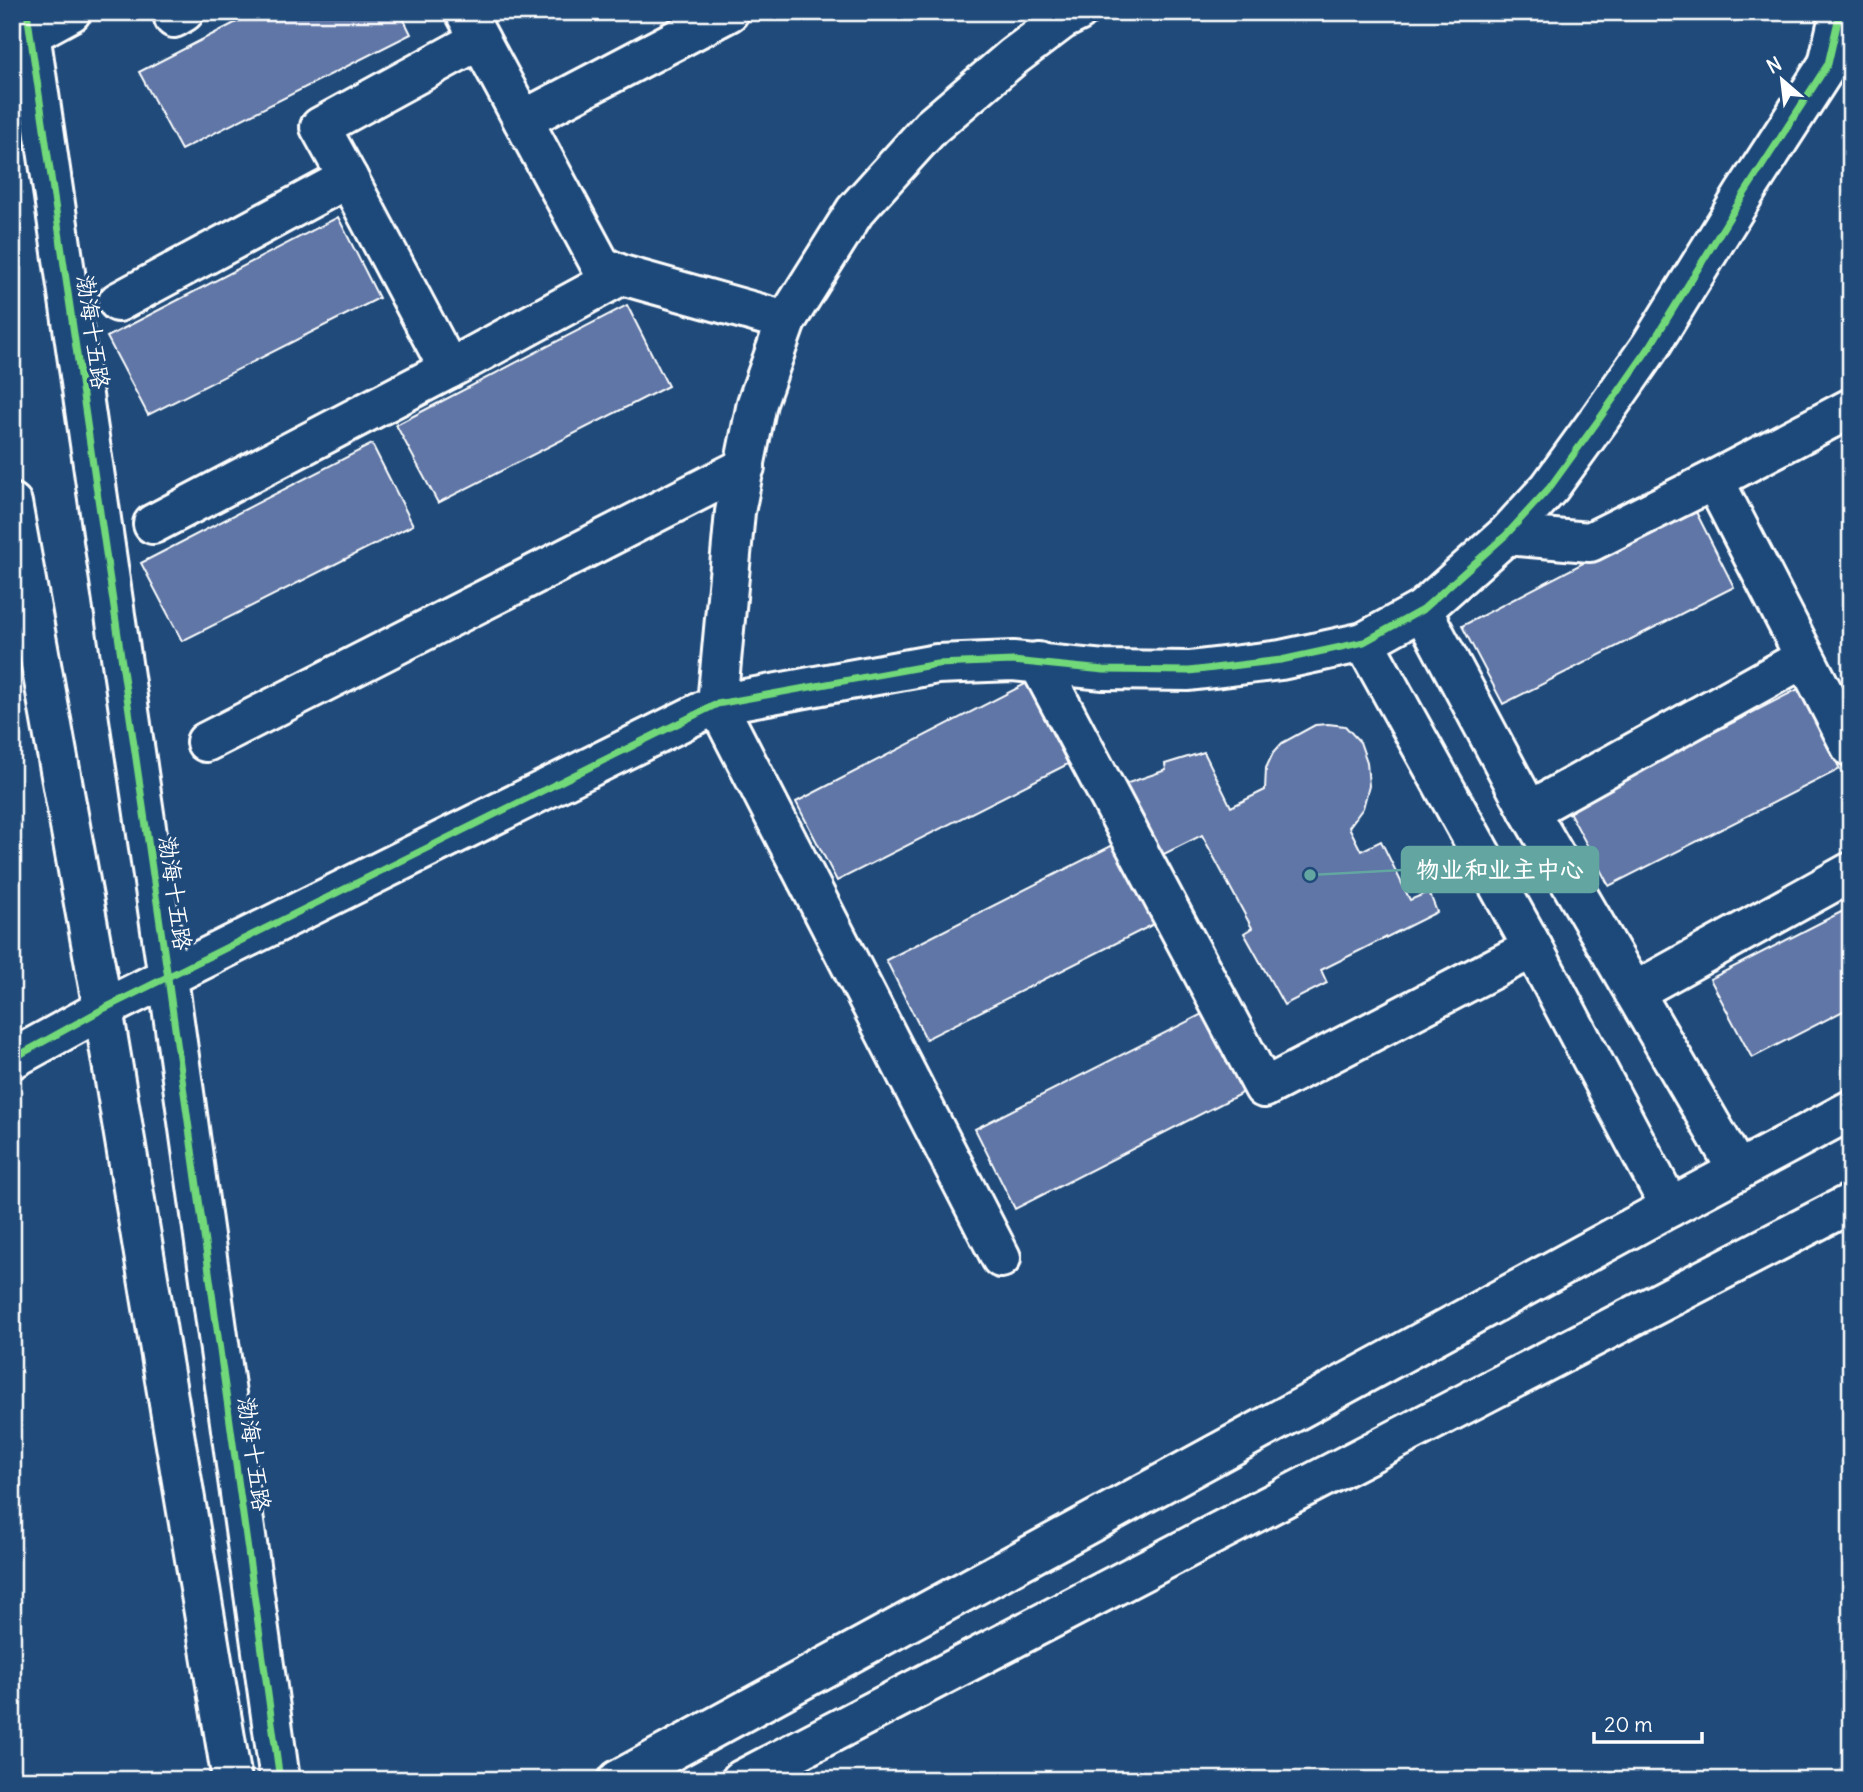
<svg xmlns="http://www.w3.org/2000/svg" width="1863" height="1792" font-family="Delius,'LXGW WenKai TC',sans-serif">
<style>
.building{fill:#5f76a6;stroke:#fff;stroke-width:2}
.lines{fill:none;stroke-linecap:round;stroke-linejoin:round}
.street-casing{stroke:#fff;stroke-width:44}
.secondary-casing{stroke:#fff;stroke-width:44}
.street{stroke:#1f4a7a;stroke-width:38}
.secondary{stroke:#1f4a7a;stroke-width:38}
.cycleway-casing{stroke:#1f4a7a;stroke-width:11}
.cycleway{stroke:#71d979;stroke-width:7}
.labels{text-anchor:middle;stroke-width:6;stroke-linejoin:round;paint-order:stroke}
.street-label{font-size:23px;fill:#fff;stroke:#1f4a7a}
.leader{fill:none;stroke:#63a6a1;stroke-width:2.5}
.callout-dot{fill:#63a6a1;stroke:#1f4a7a;stroke-width:2.5}
.callout{fill:#63a6a1;stroke:#63a6a1;stroke-width:2.5}
.callout-label{font-size:24px;text-anchor:middle;font-weight:bold;fill:#fff}
</style>
<rect width="100%" height="100%" fill="#1f4a7a"/>
<filter id="ink" filterUnits="userSpaceOnUse"><feTurbulence type="fractalNoise" baseFrequency=".0143" numOctaves="2"/><feDisplacementMap in="SourceGraphic" scale="14" xChannelSelector="R" yChannelSelector="G"/><feConvolveMatrix kernelMatrix="1 2 1 2 8 2 1 2 1" color-interpolation-filters="sRGB"/></filter>
<g filter="url(#ink)">
<g class="building">
<path d="M 256,12 L 400,12 L 411,34 L 181,150 L 139,72 Z"/>
<path d="M 338,217 L 379,298 L 148,415 L 107,337 Z"/>
<path d="M 627,305 L 668,386 L 438,503 L 396,425 Z"/>
<path d="M 372,444 L 413,525 L 182,641 L 141,563 Z"/>
<path d="M 1693,506 L 1734,587 L 1503,704 L 1462,626 Z"/>
<path d="M 1027,683 L 1068,764 L 837,881 L 796,802 Z"/>
<path d="M 1798,689 L 1840,769 L 1609,886 L 1567,808 Z"/>
<path d="M 1328,724 L 1345,726 L 1360,742 L 1367,762 L 1369,786 L 1363,808 L 1349,827 L 1361,851 L 1381,841 L 1410,900 L 1429,892 L 1437,912 L 1321,970 L 1327,983 L 1284,1005 L 1244,933 L 1252,928 L 1202,835 L 1158,857 L 1122,785 L 1166,770 L 1165,764 L 1204,752 L 1231,807 L 1265,790 L 1266,768 L 1273,753 L 1282,743 L 1315,725 Z"/>
<path d="M 1117,843 L 1158,922 L 926,1039 L 886,960 Z"/>
<path d="M 1851,907 L 1851,1007 L 1752,1058 L 1710,979 Z"/>
<path d="M 1206,1012 L 1246,1091 L 1015,1209 L 975,1129 Z"/>
</g>
<g class="lines">
<g class="street-casing">
<g id="street">
<path d="M 465,12 L 601,266 L 622,275 L 786,321"/>
<path d="M 174,18 L 184,12"/>
<path d="M 523,120 L 729,12"/>
<path d="M 348,178 L 320,127 L 479,40"/>
<path d="M 118,302 L 348,178 L 449,369 L 153,524"/>
<path d="M 449,369 L 622,275"/>
<path d="M 1714,480 L 1851,747"/>
<path d="M 1506,535 L 1590,542 L 1714,480 L 1851,408"/>
<path d="M 1422,610 L 1529,811 L 1738,1171"/>
<path d="M 1364,642 L 1533,948 L 1670,1207"/>
<path d="M 1038,662 L 1264,1088 L 1533,948"/>
<path d="M 206,742 L 745,467"/>
<path d="M 1529,811 L 1804,658"/>
<path d="M 1634,992 L 1851,872"/>
<path d="M 12,1059 L 103,1009 L 717,704 L 937,664 L 1013,661 L 1104,670 L 1189,671 L 1281,660 L 1364,642 L 1422,610 L 1506,535 L 1550,487 L 1600,418 L 1651,345 L 1744,194 L 1828,64 L 1840,12"/>
<path d="M 1001,1258 L 717,704 L 735,512 L 757,403 L 786,321 L 855,211 L 931,127 L 1013,57 L 1062,20 L 1078,12"/>
</g>
</g>
<g class="secondary-casing">
<g id="secondary">
<path d="M 27,12 L 168,978 L 280,1780"/>
<path d="M 12,44 L 71,12"/>
<path d="M 12,503 L 103,1009 L 232,1780"/>
<path d="M 618,1780 L 1670,1207 L 1851,1110"/>
<path d="M 741,1780 L 1851,1203"/>
</g>
</g>
<use href="#street" class="street"/>
<use href="#secondary" class="secondary"/>
<g class="cycleway-casing">
<g id="cycleway">
<path d="M 27,12 L 168,978 L 280,1780"/>
<path d="M 12,1059 L 103,1009 L 717,704 L 937,664 L 1013,661 L 1104,670 L 1189,671 L 1281,660 L 1364,642 L 1422,610 L 1506,535 L 1550,487 L 1600,418 L 1651,345 L 1744,194 L 1828,64 L 1840,12"/>
</g>
</g>
<use href="#cycleway" class="cycleway"/>
</g>
</g>
<g class="labels">
<g class="street-label">
<text transform="translate(93 332) rotate(82)" y="8">渤海十五路</text>
<text transform="translate(175 893) rotate(82)" y="8">渤海十五路</text>
<text transform="translate(254 1454) rotate(82)" y="8">渤海十五路</text>
</g>
</g>
<path class="leader" d="M1310 875L1402 870"/>
<circle class="callout-dot" cx="1310" cy="875" r="7"/>
<rect class="callout" x="1402" y="847" width="196" height="45" rx="7"/>
<g class="callout-label">
<text x="1500" y="878">物业和业主中心</text>
</g>
<rect width="1863" height="1792" fill="none" stroke="#1f4a7a" stroke-width="42"/>
<rect x="21" y="21" width="1821" height="1750" fill="none" stroke="#fff" stroke-width="2.5" filter="url(#ink)"/>
<g transform="translate(1782 80) rotate(332)" stroke="#1f4a7a" stroke-width="5" paint-order="stroke">
<path d="M0-5L12 26L0 18L-12 26Z" fill="#ffffff"/>
<text y="-10" font-size="19" font-weight="bold" text-anchor="middle" fill="#ffffff">N</text>
</g>
<path d="M1594 1732v10h108v-10" fill="none" stroke="#ffffff" stroke-width="3.5"/>
<text x="1604" y="1732" font-size="21" fill="#ffffff" stroke="#1f4a7a" stroke-width="5" paint-order="stroke">20 m</text>
</svg>
